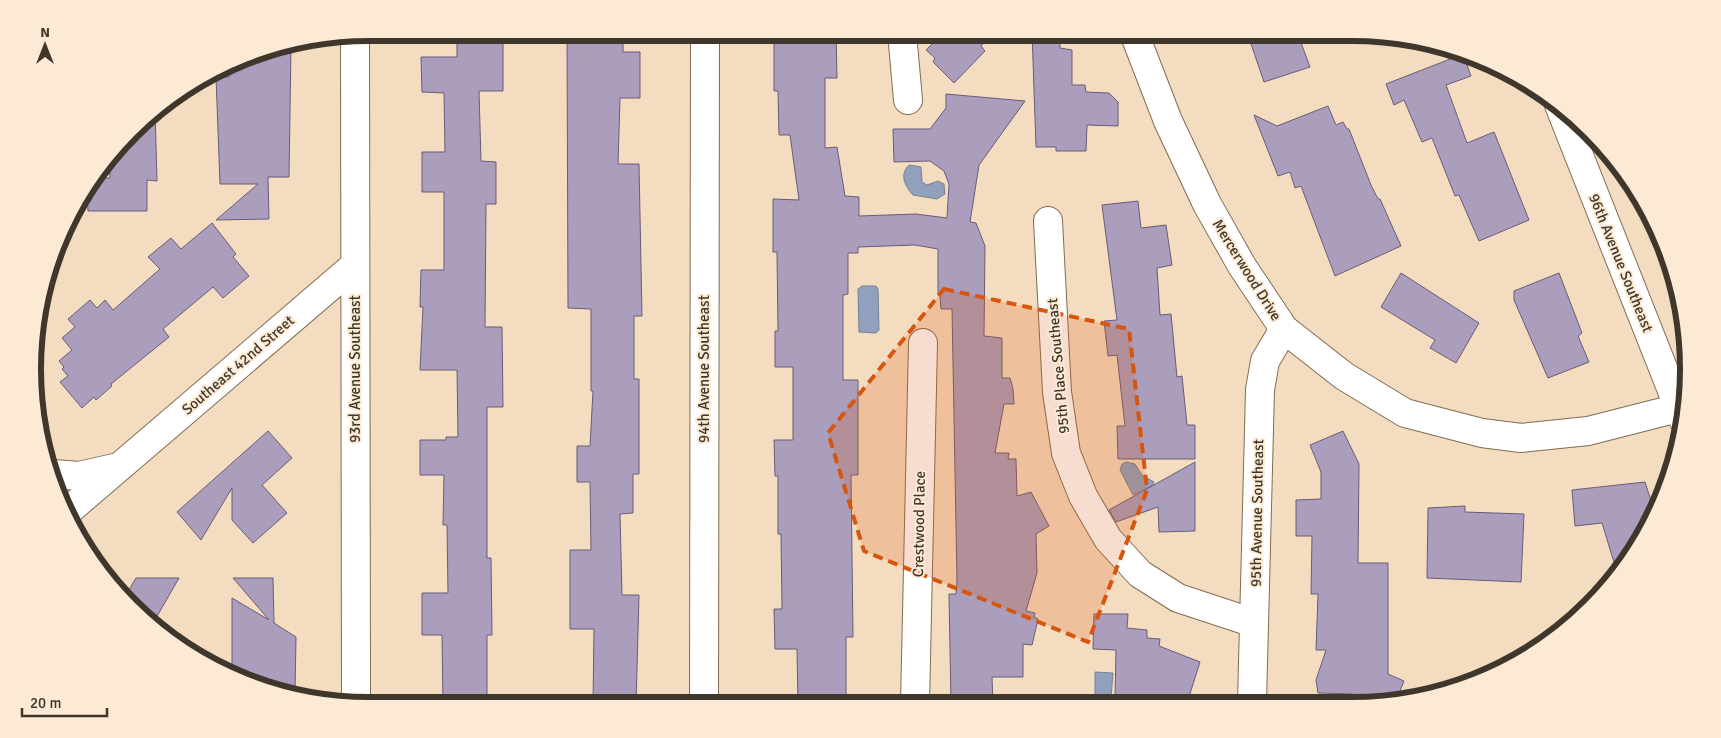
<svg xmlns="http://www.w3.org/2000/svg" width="1721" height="738" font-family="Signika,sans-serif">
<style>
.water{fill:#91a0bd;stroke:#798092}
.building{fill:#ab9ebd;stroke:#685c77}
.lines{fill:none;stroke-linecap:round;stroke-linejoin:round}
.minor-casing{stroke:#816c53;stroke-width:30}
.minor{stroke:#fff;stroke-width:28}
.marked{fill:#d7560f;fill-opacity:0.2;stroke:#d7560f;stroke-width:4;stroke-dasharray:10 6;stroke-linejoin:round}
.labels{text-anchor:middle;stroke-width:4;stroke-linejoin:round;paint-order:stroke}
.street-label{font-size:15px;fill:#40372c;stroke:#fdead4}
.rim{fill:none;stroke:#40372c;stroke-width:6}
</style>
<rect width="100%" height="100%" fill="#f4dcc0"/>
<g class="water">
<path d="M 909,165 L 921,167 L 922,182 L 927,185 L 938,181 L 944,184 L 945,194 L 937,199 L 913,195 C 905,186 899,175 909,165 Z"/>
<path d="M 862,286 L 876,286 L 878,289 L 879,330 L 876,333 L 859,332 L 858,289 Z"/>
<path d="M 1126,462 L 1135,464 L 1142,475 L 1154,482 L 1153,485 L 1133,495 L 1120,470 L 1122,464 Z"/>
<path d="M 1095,672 L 1113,673 L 1111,698 L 1123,703 L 1095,703 Z"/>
</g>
<g class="building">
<path d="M 457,32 L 503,32 L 503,91 L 479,91 L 481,161 L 496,162 L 496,204 L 486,204 L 485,327 L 502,327 L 503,407 L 487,407 L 487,558 L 491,558 L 492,635 L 487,635 L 487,705 L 443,705 L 442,635 L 422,635 L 422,593 L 448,593 L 447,525 L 443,525 L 444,475 L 420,475 L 420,440 L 446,440 L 446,437 L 458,437 L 457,370 L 420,370 L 423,307 L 420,307 L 421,270 L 444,270 L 444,192 L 422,192 L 422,152 L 445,152 L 444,93 L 422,92 L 421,57 L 457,57 Z"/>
<path d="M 567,32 L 623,32 L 623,52 L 640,52 L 640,98 L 620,98 L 618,164 L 639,164 L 642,316 L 634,316 L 634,379 L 639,379 L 639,474 L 633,474 L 633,513 L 620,514 L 622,595 L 639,595 L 636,705 L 593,705 L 594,629 L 570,629 L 570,550 L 591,550 L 590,482 L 577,482 L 577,446 L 590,446 L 593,391 L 591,391 L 591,309 L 568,308 Z"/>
<path d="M 774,32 L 836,32 L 837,78 L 825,78 L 825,148 L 837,147 L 845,196 L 859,197 L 859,216 L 916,214 L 947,218 L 949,184 L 944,171 L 930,161 L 894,162 L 893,129 L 930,129 L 946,108 L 946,94 L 1025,101 L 979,165 L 970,222 L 976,223 L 985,246 L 984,336 L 1002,338 L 1002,378 L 1010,378 L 1013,389 L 1014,404 L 1004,404 L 995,453 L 1009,453 L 1008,459 L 1016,459 L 1017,496 L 1031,492 L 1049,526 L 1036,534 L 1037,573 L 1026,611 L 1035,613 L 1034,617 L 1038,619 L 1032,645 L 1023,644 L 1023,677 L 992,677 L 993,704 L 951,704 L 949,594 L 956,594 L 957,580 L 952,309 L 941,309 L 940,296 L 938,295 L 938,249 L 915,245 L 858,247 L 858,253 L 848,253 L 848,294 L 843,295 L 843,380 L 858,380 L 858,475 L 851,475 L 853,637 L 846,637 L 846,704 L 798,704 L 797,649 L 775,649 L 774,609 L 782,609 L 781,534 L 778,534 L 778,476 L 775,476 L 774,440 L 793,440 L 793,367 L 775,367 L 775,331 L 778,331 L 777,252 L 773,252 L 773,199 L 799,200 L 790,135 L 779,135 L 778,91 L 774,91 Z"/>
<path d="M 935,32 L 995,32 L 981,46 L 985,51 L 954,83 L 933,62 L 935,58 L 926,50 L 936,40 Z"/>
<path d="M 1032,32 L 1060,32 L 1060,48 L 1072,50 L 1072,85 L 1085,85 L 1086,92 L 1109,93 L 1118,102 L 1118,126 L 1087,125 L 1086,151 L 1056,151 L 1056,147 L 1036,147 Z"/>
<path d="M 1247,32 L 1297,32 L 1310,67 L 1264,82 Z"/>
<path d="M 291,45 L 289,177 L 268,177 L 269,219 L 216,220 L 258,184 L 220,184 L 216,77 L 229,77 L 229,65 L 261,50 Z"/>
<path d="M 1463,54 L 1471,76 L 1446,85 L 1467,143 L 1494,132 L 1529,220 L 1479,241 L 1459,195 L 1455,196 L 1432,138 L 1422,142 L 1404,100 L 1394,105 L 1386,84 Z"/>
<path d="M 1328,106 L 1336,125 L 1343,122 L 1347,129 L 1349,129 L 1371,185 L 1378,199 L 1380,199 L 1401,246 L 1335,276 L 1301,186 L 1295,188 L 1290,172 L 1278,176 L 1254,115 L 1277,126 Z"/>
<path d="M 155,110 L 157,181 L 147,180 L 147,211 L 88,211 L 87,189 L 96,178 L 110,178 L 109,162 L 147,116 Z"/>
<path d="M 1138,201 L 1141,228 L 1166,225 L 1172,265 L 1157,268 L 1160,315 L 1171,314 L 1177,377 L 1182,376 L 1187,425 L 1195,425 L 1195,459 L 1118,459 L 1117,426 L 1125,426 L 1117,355 L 1108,356 L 1104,321 L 1117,320 L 1102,205 Z"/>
<path d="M 212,223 L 236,254 L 233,257 L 249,276 L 223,298 L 213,287 L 163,329 L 169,337 L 111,384 L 112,386 L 96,400 L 94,397 L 82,408 L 60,382 L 68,376 L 62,369 L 64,367 L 59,361 L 72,350 L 62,338 L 75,327 L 68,319 L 90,300 L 97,308 L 105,300 L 113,310 L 160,269 L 148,257 L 171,238 L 181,249 Z"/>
<path d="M 1401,273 L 1479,323 L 1456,363 L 1430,348 L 1435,340 L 1381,307 Z"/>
<path d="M 1559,273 L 1582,333 L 1578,336 L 1589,362 L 1548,378 L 1514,300 L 1514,291 Z"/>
<path d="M 268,431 L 292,458 L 262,485 L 287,513 L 253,543 L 232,520 L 232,488 L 201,540 L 177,512 Z"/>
<path d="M 1343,431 L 1359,464 L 1358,563 L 1388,563 L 1388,674 L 1404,681 L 1395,703 L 1353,703 L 1353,694 L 1318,693 L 1316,680 L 1326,650 L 1316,650 L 1318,594 L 1311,594 L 1312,536 L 1296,536 L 1296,500 L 1321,499 L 1321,472 L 1310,445 Z"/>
<path d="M 1195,462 L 1195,531 L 1159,532 L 1158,507 L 1116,522 L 1109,510 Z"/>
<path d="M 1645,482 L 1654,510 L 1632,556 L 1617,572 L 1602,523 L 1575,526 L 1572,490 Z"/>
<path d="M 1465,506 L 1465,512 L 1524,514 L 1521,582 L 1427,578 L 1428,508 Z"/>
<path d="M 136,578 L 179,578 L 152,625 L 124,598 Z"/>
<path d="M 233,578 L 273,578 L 274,623 L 296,637 L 295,693 L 261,688 L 232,672 L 232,598 L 269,620 Z"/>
<path d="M 1094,614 L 1128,614 L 1127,628 L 1147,630 L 1147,638 L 1160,639 L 1159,646 L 1200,662 L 1187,703 L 1151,703 L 1151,700 L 1115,698 L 1116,650 L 1093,649 Z"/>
</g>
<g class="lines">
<g class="minor-casing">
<g id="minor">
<path d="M 902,33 L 908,100"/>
<path d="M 1134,33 L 1168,121 L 1207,204 L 1242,266 L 1284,329 L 1344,376 L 1405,413 L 1482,433 L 1521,438 L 1588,431 L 1686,406"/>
<path d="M 355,35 L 356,703"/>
<path d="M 1559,105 L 1684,421"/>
<path d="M 1048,221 L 1057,392 L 1066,453 L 1083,496 L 1108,539 L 1140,574 L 1178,598 L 1254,623"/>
<path d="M 54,474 L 79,476 L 114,468"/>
<path d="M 68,511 L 354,266"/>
<path d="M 1252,703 L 1260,390 L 1265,361 L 1284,329"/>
<path d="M 915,704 L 923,343"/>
<path d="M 704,705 L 705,33"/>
</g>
</g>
<use href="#minor" class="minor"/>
</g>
<path class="marked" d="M 944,289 L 1129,329 L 1147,490 L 1088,642 L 864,551 L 828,433 Z"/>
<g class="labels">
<g class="street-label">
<text transform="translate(1621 263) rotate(68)" y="5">96th Avenue Southeast</text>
<text transform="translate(1247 270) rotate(58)" y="5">Mercerwood Drive</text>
<text transform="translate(238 365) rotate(-41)" y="5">Southeast 42nd Street</text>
<text transform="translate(1058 366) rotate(-95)" y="5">95th Place Southeast</text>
<text transform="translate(355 369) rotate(-90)" y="5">93rd Avenue Southeast</text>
<text transform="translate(704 369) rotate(-90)" y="5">94th Avenue Southeast</text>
<text transform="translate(1257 513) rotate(-89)" y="5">95th Avenue Southeast</text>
<text transform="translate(919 524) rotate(-89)" y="5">Crestwood Place</text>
</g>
</g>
<path d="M0 0H1721V738H0ZM369 41H1352A328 328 0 0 1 1680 369V369A328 328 0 0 1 1352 697H369A328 328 0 0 1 41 369V369A328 328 0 0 1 369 41Z" fill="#fdead4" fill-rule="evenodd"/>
<path class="rim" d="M369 41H1352A328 328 0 0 1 1680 369V369A328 328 0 0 1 1352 697H369A328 328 0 0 1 41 369V369A328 328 0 0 1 369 41Z"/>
<g transform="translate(45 45)" stroke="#fdead4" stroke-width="4" paint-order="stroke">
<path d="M0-4L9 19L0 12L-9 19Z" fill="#40372c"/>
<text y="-8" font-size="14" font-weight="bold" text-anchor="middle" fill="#40372c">N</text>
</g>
<path d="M22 708v8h85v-8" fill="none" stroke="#40372c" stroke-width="2.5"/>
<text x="30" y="708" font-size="15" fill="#40372c" stroke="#fdead4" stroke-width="4" paint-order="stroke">20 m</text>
</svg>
